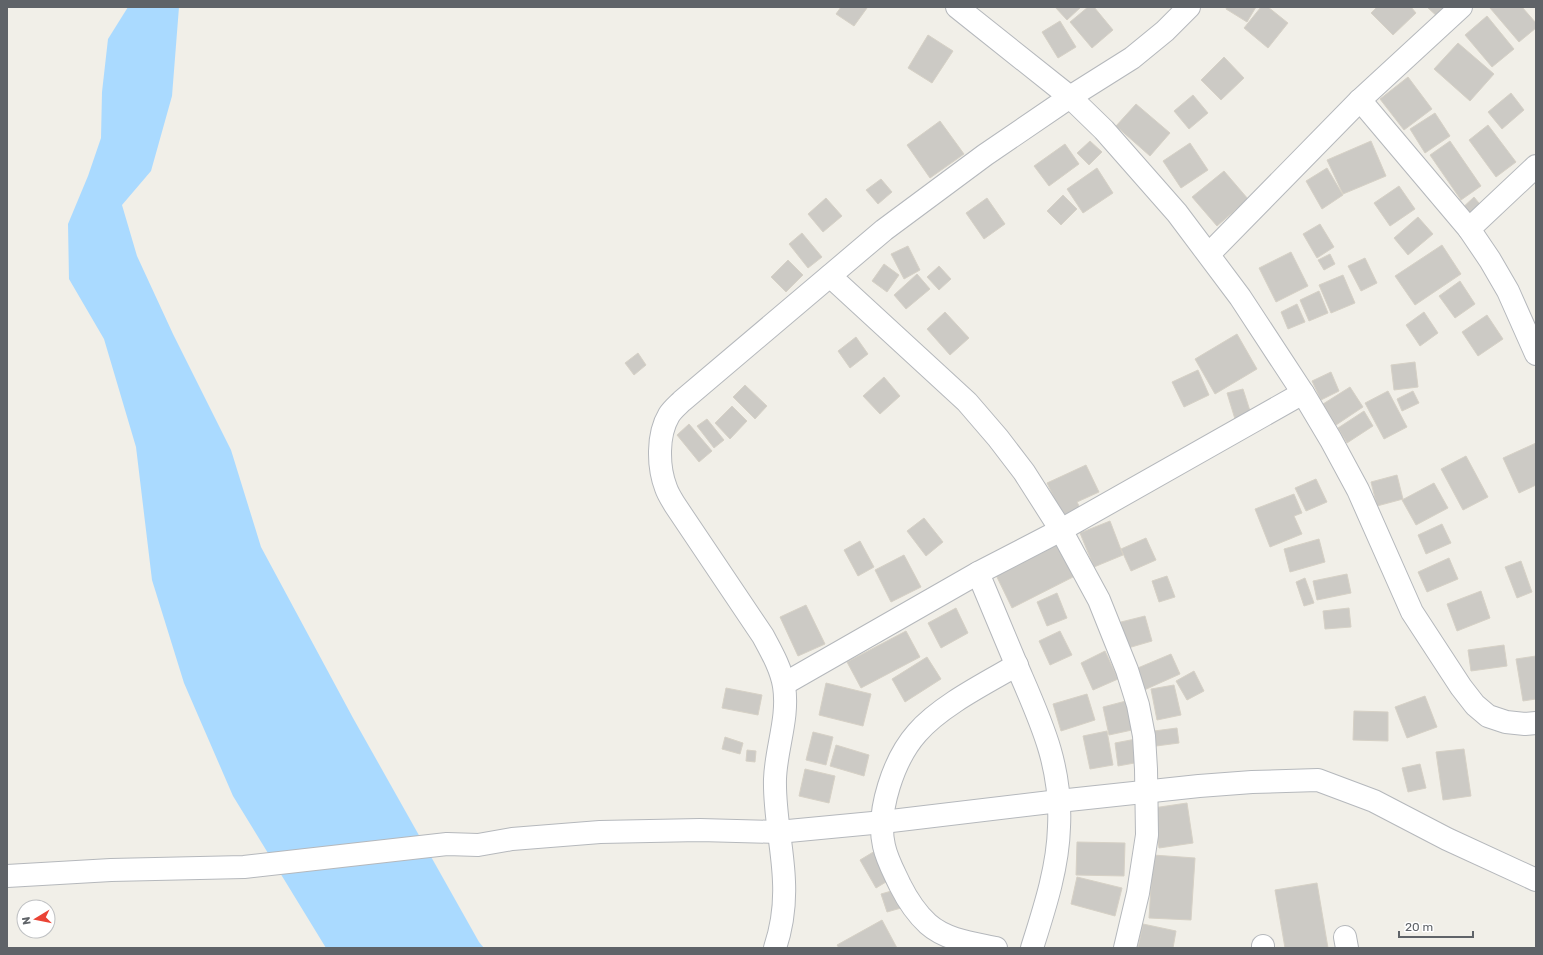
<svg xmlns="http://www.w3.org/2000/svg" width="1543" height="955" font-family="Rubik,sans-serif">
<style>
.water{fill:#aadaff}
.building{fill:#cccac5;stroke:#d6d1c6}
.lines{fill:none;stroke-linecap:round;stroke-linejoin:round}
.minor-casing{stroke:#b5b8bc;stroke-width:24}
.minor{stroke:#fff;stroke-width:22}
</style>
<rect width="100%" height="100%" fill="#f1efe8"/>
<path class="water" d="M 128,7 L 179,7 L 172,96 L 151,171 L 122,205 L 137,256 L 173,334 L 231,450 L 261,547 L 353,718 L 479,942 L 484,948 L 326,948 L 233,796 L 184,683 L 152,580 L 136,447 L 104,339 L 69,279 L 68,224 L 88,176 L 101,138 L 102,92 L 108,39 Z"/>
<g class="building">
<path d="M 841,7 L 866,7 L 867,8 L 854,26 L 836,14 Z"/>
<path d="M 1055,7 L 1081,7 L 1067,20 Z"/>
<path d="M 1088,7 L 1094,7 L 1113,30 L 1092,48 L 1070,22 Z"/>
<path d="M 1227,7 L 1256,7 L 1247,22 L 1226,9 Z"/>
<path d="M 1261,7 L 1268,7 L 1288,23 L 1268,48 L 1244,28 Z"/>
<path d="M 1377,7 L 1411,7 L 1416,13 L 1393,35 L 1371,13 Z"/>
<path d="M 1427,7 L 1450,7 L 1440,19 Z"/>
<path d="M 1492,7 L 1522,7 L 1536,23 L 1536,28 L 1519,42 L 1490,8 Z"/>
<path d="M 1487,16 L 1514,49 L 1492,67 L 1465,35 Z"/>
<path d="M 1060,21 L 1076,47 L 1058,58 L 1042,32 Z"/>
<path d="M 928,35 L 953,51 L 932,83 L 908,68 Z"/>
<path d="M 1458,43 L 1494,74 L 1470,101 L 1434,69 Z"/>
<path d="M 1224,57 L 1244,78 L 1221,100 L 1201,80 Z"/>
<path d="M 1408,77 L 1432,109 L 1404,130 L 1380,99 Z"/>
<path d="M 1511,93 L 1524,110 L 1502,129 L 1488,112 Z"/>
<path d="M 1193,95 L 1208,113 L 1189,129 L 1174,111 Z"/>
<path d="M 1136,104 L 1170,133 L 1150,156 L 1116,126 Z"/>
<path d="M 1435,113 L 1450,136 L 1425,153 L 1410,129 Z"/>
<path d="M 940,121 L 964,154 L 930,178 L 907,145 Z"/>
<path d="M 1488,125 L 1516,162 L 1496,177 L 1469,140 Z"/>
<path d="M 1090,141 L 1102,152 L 1089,165 L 1077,153 Z"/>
<path d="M 1371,141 L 1386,176 L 1343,194 L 1327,160 Z"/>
<path d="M 1450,141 L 1481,186 L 1461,200 L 1430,155 Z"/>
<path d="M 1190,143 L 1208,170 L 1181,188 L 1163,161 Z"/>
<path d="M 1065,144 L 1079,164 L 1049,186 L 1034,166 Z"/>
<path d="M 1097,168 L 1113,193 L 1083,213 L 1067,189 Z"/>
<path d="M 1327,168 L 1343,195 L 1322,209 L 1306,181 Z"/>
<path d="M 1224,171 L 1248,199 L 1217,226 L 1192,197 Z"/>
<path d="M 881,179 L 892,192 L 878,204 L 866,190 Z"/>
<path d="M 1399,186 L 1415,209 L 1390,226 L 1374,203 Z"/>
<path d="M 1063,195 L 1077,209 L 1061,225 L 1047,211 Z"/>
<path d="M 1474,197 L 1483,208 L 1468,222 L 1459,211 Z"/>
<path d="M 826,198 L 842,216 L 823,232 L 808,214 Z"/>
<path d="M 987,198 L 1005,224 L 984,239 L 966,213 Z"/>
<path d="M 1418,217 L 1433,234 L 1408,255 L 1394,238 Z"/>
<path d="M 1320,224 L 1334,247 L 1317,258 L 1303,234 Z"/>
<path d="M 802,233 L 822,257 L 808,268 L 789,244 Z"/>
<path d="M 1442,245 L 1461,274 L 1415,305 L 1395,276 Z"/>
<path d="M 908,246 L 920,270 L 904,279 L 891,254 Z"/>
<path d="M 1291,252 L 1308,286 L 1276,302 L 1259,268 Z"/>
<path d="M 1330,254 L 1335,264 L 1324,270 L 1318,260 Z"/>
<path d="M 1365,258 L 1377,283 L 1361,291 L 1348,266 Z"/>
<path d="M 788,260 L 803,275 L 786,292 L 771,277 Z"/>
<path d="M 884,264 L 899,275 L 887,292 L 872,281 Z"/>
<path d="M 939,266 L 951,279 L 939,290 L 927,277 Z"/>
<path d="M 917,274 L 930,289 L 906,309 L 894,295 Z"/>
<path d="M 1343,275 L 1355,303 L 1331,313 L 1319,285 Z"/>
<path d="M 1460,281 L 1475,304 L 1455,318 L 1439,296 Z"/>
<path d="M 1319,291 L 1328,313 L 1309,321 L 1300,300 Z"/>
<path d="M 1297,304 L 1305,322 L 1288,329 L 1281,312 Z"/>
<path d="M 945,312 L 969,338 L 950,355 L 927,329 Z"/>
<path d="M 1424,312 L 1438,333 L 1420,346 L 1406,325 Z"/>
<path d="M 1487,315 L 1503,339 L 1478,356 L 1462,332 Z"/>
<path d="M 1237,334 L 1257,369 L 1215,394 L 1195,359 Z"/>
<path d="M 856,337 L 868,354 L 850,368 L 838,351 Z"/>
<path d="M 638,353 L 646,365 L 634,375 L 625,363 Z"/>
<path d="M 1415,362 L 1418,387 L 1394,390 L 1391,365 Z"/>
<path d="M 1198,370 L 1209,395 L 1184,407 L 1172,382 Z"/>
<path d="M 1331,372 L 1339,391 L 1321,400 L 1312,381 Z"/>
<path d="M 884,377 L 900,396 L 880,414 L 863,396 Z"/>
<path d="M 745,385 L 767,406 L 755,419 L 733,397 Z"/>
<path d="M 1350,387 L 1363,407 L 1336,425 L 1323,404 Z"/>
<path d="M 1243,389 L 1251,414 L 1235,419 L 1227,393 Z"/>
<path d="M 1388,391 L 1407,427 L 1384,439 L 1365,403 Z"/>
<path d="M 1413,391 L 1419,403 L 1402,411 L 1397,399 Z"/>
<path d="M 732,406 L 747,421 L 730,439 L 715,423 Z"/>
<path d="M 1364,411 L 1373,426 L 1347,443 L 1338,428 Z"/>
<path d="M 707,419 L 724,440 L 714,448 L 697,426 Z"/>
<path d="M 689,424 L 712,451 L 699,462 L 677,435 Z"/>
<path d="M 1536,443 L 1536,485 L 1519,493 L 1503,458 Z"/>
<path d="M 1466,456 L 1488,497 L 1463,510 L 1441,469 Z"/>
<path d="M 1086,465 L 1099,492 L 1077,502 L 1080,508 L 1063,516 L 1047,483 Z"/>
<path d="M 1397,475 L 1403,499 L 1377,506 L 1371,482 Z"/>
<path d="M 1316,479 L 1327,502 L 1306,511 L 1295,488 Z"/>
<path d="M 1434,483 L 1448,508 L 1416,525 L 1402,500 Z"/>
<path d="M 1294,494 L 1302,513 L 1294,516 L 1302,534 L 1270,547 L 1255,509 Z"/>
<path d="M 924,518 L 943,542 L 926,556 L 907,531 Z"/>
<path d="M 1110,521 L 1123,555 L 1094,567 L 1080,533 Z"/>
<path d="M 1442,524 L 1451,543 L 1426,554 L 1418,535 Z"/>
<path d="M 1146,538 L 1156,560 L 1131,571 L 1121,549 Z"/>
<path d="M 1319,539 L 1325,562 L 1290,572 L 1284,549 Z"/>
<path d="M 860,541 L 874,567 L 858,576 L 844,550 Z"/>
<path d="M 1058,541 L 1075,576 L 1012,608 L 995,573 Z"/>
<path d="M 904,555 L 921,587 L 891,602 L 875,570 Z"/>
<path d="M 1449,558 L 1458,579 L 1427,592 L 1418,572 Z"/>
<path d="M 1521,561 L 1532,592 L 1517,598 L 1505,567 Z"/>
<path d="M 1347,574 L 1351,593 L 1317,600 L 1313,581 Z"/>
<path d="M 1167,576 L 1175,597 L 1159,602 L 1152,581 Z"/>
<path d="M 1305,578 L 1314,603 L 1304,606 L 1296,582 Z"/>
<path d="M 1481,591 L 1490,618 L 1457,631 L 1447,604 Z"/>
<path d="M 1057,593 L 1067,618 L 1047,626 L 1037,602 Z"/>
<path d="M 806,605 L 825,644 L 798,656 L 780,617 Z"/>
<path d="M 956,608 L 968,633 L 941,648 L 928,623 Z"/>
<path d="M 1349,608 L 1351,627 L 1325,629 L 1323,611 Z"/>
<path d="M 1145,616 L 1152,641 L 1128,648 L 1121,622 Z"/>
<path d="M 906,631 L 920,657 L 861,688 L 847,662 Z"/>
<path d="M 1060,631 L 1072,655 L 1050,665 L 1039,641 Z"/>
<path d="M 1504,645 L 1507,666 L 1471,671 L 1468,650 Z"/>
<path d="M 1105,651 L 1118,679 L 1093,690 L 1081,663 Z"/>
<path d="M 1171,654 L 1180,674 L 1142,691 L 1133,670 Z"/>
<path d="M 1536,656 L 1536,699 L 1523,701 L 1516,659 Z"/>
<path d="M 927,657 L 941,679 L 905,702 L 892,679 Z"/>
<path d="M 1194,671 L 1204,691 L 1187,700 L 1176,681 Z"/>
<path d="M 826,683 L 871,694 L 863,726 L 819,715 Z"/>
<path d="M 1174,685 L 1181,715 L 1157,720 L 1151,689 Z"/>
<path d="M 726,688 L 762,695 L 758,715 L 722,708 Z"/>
<path d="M 1087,694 L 1095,720 L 1061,731 L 1053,704 Z"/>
<path d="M 1425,696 L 1437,727 L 1407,738 L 1395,707 Z"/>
<path d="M 1126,701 L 1132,730 L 1109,735 L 1103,707 Z"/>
<path d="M 1354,711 L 1388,712 L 1388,741 L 1353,740 Z"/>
<path d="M 1177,728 L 1179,743 L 1156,746 L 1154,731 Z"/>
<path d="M 1107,731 L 1113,765 L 1090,769 L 1083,736 Z"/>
<path d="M 813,732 L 833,737 L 826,765 L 806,760 Z"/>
<path d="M 725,737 L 743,743 L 740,754 L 722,749 Z"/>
<path d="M 1136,739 L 1140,762 L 1118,766 L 1115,743 Z"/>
<path d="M 836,745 L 869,755 L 864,776 L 830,766 Z"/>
<path d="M 1464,749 L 1471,796 L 1443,800 L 1436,752 Z"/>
<path d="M 747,750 L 756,751 L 755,762 L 746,761 Z"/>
<path d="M 1420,764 L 1426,788 L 1408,792 L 1402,768 Z"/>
<path d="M 805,769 L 835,776 L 829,803 L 799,796 Z"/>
<path d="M 1187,803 L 1193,843 L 1159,848 L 1153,808 Z"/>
<path d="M 1077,842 L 1125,843 L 1124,876 L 1076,875 Z"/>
<path d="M 875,851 L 891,879 L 876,888 L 860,860 Z"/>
<path d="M 1153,855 L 1195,858 L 1191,920 L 1149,918 Z"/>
<path d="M 1077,877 L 1122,888 L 1115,916 L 1071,904 Z"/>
<path d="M 1317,883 L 1328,948 L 1285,948 L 1275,890 Z"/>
<path d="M 895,890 L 901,908 L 887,912 L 881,894 Z"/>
<path d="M 882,920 L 897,948 L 839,948 L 837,945 Z"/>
<path d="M 1143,924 L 1176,931 L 1173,948 L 1138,948 Z"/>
</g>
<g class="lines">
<g class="minor-casing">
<g id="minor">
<path d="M 957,7 L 1070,97 L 1104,130 L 1177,213 L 1240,297 L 1303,393 L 1331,440 L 1358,490 L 1412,612 L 1461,687 L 1475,705 L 1488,716 L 1506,722 L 1525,724 L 1536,723"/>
<path d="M 1360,100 L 1469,229"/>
<path d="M 1536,166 L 1469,229 L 1490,260 L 1508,291 L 1536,354"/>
<path d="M 1209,254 L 1360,100 L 1461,7"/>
<path d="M 830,276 L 967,402 L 998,438 L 1024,472 L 1061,530 L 1099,600 L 1127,670 L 1138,705 L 1144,736 L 1146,769 L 1147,835 L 1138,893 L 1125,948"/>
<path d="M 978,573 C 992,606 1005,638 1019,671 C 1042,724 1062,767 1059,827 C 1058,868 1044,910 1032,948"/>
<path d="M 784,684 L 978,573 L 1061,530 L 1303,393"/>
<path d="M 7,876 L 111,870 L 244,867 L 447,844 L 478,845 L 512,839 L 600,832 L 700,830 L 778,832 L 883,822 L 1059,801 L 1199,786 L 1252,782 L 1318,780 L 1374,801 L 1447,839 L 1536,880"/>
<path d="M 1345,937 L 1347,948"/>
<path d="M 1263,946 L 1263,948"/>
<path d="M 775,948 C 782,927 785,904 784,882 C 783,848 774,814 775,779 C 776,748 789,718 784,686 C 781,668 771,651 763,636 L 675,505 C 672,500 668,494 666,488 C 658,467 657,435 669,415 C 672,410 678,405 682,401 L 884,230 L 985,155 L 1070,97 L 1132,58 L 1165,31 L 1189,7"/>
<path d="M 996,948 C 972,943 946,940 928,924 C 916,913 907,899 900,885 C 894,872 887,860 884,846 C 876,811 894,759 917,733 C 940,706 986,683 1017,665"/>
</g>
</g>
<use href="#minor" class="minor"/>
</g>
<rect width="1543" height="955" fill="none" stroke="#5f6368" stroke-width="16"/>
<g transform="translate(36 919) rotate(260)"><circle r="19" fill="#ffffff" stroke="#bfc1c3"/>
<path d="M0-3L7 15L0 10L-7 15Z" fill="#ea4335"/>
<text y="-6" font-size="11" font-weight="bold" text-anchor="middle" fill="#5f6368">N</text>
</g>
<path d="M1399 931v6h74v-6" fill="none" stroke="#5f6368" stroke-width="2"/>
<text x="1405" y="931" font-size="12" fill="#5f6368" stroke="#ffffff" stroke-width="3" paint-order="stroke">20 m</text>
</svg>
